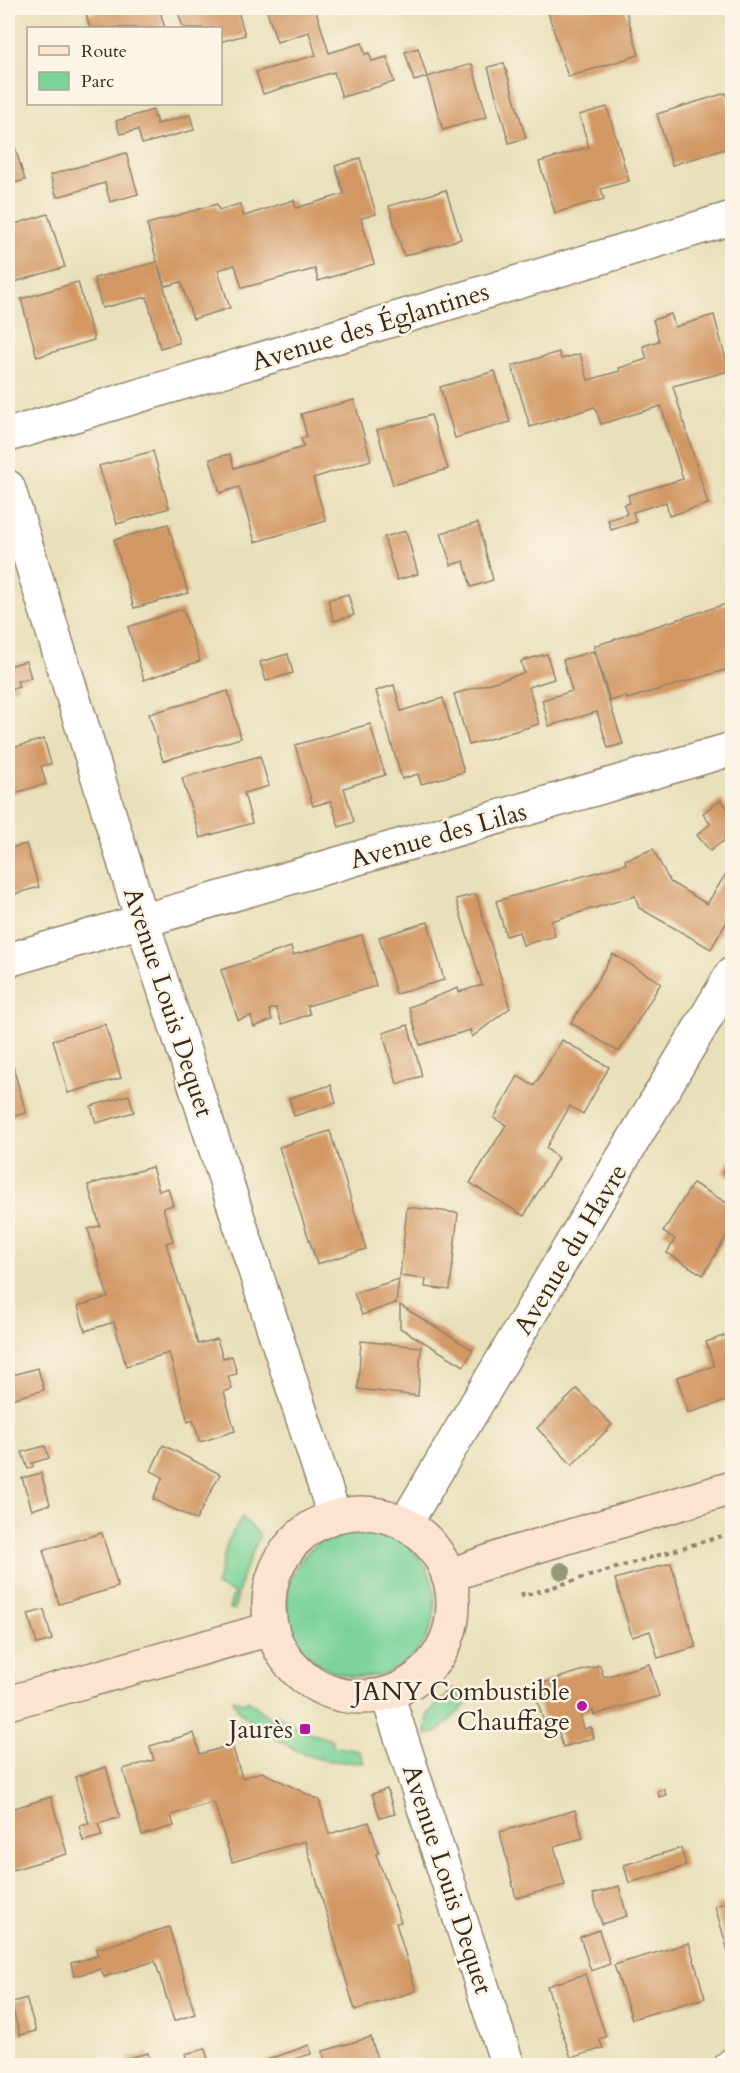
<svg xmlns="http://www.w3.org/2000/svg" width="740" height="2073" font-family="Cardo,serif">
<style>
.green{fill:#7bd398;stroke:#5b7e5b;stroke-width:1.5}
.building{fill:#d29763}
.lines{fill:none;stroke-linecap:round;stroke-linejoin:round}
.street-casing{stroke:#92846c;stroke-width:36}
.secondary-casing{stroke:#92846c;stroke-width:36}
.path{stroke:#92846c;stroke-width:4;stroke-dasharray:4.5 4.5;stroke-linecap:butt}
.street{stroke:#fff;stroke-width:33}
.secondary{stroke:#fde4d1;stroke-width:33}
.tree{fill:#949879}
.poi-dot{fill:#b5179e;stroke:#fcf5e5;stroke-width:2}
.labels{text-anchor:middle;stroke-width:5;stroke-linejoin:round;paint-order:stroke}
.street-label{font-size:26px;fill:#3b2a1e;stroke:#fcf5e5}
.poi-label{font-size:26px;fill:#3b2a1e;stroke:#fcf5e5;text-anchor:end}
</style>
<rect width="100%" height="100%" fill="#fcf5e5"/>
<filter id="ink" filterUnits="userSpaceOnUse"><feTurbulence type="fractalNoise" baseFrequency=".0167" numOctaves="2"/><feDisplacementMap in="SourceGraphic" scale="12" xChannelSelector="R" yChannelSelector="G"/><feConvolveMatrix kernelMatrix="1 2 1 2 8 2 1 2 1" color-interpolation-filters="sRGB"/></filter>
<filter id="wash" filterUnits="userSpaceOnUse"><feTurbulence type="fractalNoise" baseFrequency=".008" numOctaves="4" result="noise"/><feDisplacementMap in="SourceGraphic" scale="24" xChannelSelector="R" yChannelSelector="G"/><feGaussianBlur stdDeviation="1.35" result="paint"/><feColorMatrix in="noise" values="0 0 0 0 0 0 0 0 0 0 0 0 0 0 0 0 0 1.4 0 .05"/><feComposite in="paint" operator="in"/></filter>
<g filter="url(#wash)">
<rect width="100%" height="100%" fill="#e9dfba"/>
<g class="green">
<path d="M 242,1517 L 260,1535 L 243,1573 L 234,1610 L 229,1608 L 234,1593 L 216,1586 L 228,1541 Z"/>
<circle cx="361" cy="1603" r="74"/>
<path d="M 453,1689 L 478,1693 L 438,1732 L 426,1735 L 428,1714 Z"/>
<path d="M 233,1699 L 244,1703 L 248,1700 L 270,1718 L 276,1714 L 302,1731 L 333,1740 L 333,1746 L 358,1751 L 363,1758 L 363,1763 C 348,1762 331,1762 316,1758 C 296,1752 237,1720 233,1699 Z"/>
</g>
<g id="blocks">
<g class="building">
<path d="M 108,8 L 159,8 L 165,28 L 90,28 L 86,14 Z"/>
<path d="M 177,8 L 237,8 L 245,35 L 220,42 L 220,28 L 183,28 Z"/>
<path d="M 266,8 L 315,8 L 329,53 L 362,43 L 365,54 L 369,53 L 372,61 L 387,57 L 394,82 L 342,97 L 334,72 L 263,94 L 256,72 L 316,55 L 309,32 L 277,42 Z"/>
<path d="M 554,8 L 625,8 L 639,55 L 568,77 L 547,9 Z"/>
<path d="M 418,48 L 427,77 L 414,81 L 405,52 Z"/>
<path d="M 504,63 L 526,138 L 509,143 L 488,67 Z"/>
<path d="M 472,64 L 487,117 L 443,130 L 427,77 Z"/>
<path d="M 726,93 L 732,114 L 732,147 L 672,165 L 657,114 Z"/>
<path d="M 607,107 L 629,181 L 601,189 L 604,199 L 555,213 L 539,162 L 589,147 L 579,115 Z"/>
<path d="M 153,110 L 157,124 L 190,115 L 194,130 L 142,144 L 138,130 L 120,134 L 116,121 Z"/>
<path d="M 8,125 L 25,180 L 8,185 Z"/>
<path d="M 126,153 L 138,194 L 110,202 L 105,183 L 57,197 L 50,175 Z"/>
<path d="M 360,158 L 376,214 L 361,218 L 374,264 L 318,281 L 315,269 L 242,288 L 235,265 L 218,270 L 230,308 L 193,319 L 181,282 L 166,286 L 158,265 L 179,343 L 160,348 L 147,297 L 102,308 L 94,278 L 157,262 L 147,224 L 217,204 L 219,210 L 240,204 L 244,216 L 294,200 L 296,208 L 344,194 L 335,166 Z"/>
<path d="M 446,190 L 461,239 L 404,256 L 389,206 Z"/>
<path d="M 48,214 L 65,267 L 8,284 L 8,226 Z"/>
<path d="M 78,282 L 94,340 L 37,357 L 21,299 Z"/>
<path d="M 671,314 L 675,327 L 714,315 L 729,371 L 673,386 L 708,504 L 669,516 L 666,502 L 633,512 L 636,522 L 611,530 L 608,520 L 627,514 L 624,505 L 630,503 L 628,495 L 683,479 L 661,406 L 601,424 L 595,407 L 530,427 L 512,366 L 559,352 L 561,359 L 580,354 L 588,380 L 620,371 L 619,368 L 647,359 L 643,346 L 659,341 L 653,320 Z"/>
<path d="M 495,371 L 510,422 L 455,438 L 440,387 Z"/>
<path d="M 354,400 L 371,460 L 313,478 L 326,521 L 255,542 L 239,487 L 220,493 L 210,459 L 230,454 L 234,468 L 304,447 L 301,438 L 307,437 L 301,414 Z"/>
<path d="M 431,415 L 448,469 L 393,485 L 377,430 Z"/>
<path d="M 153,451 L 169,508 L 117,524 L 99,466 Z"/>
<path d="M 478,523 L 493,580 L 471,587 L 464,561 L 451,565 L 441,533 Z"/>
<path d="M 168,524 L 188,593 L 134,608 L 114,540 Z"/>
<path d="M 406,531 L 418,574 L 397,580 L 384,537 Z"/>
<path d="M 348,594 L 354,615 L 334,621 L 328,600 Z"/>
<path d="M 732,602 L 732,668 L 627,699 L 626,696 L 610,701 L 594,646 Z"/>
<path d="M 183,609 L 200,661 L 144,680 L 128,627 Z"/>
<path d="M 593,651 L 623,744 L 608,748 L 597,712 L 549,726 L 542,700 L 572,691 L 563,660 Z"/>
<path d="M 288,654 L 293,673 L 266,681 L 260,662 Z"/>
<path d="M 547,654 L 554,679 L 529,687 L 539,724 L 469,745 L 454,694 L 524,673 L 521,661 Z"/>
<path d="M 26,661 L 31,678 L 17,681 L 19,687 L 8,690 L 8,666 Z"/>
<path d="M 394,685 L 401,711 L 443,698 L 464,772 L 421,784 L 418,774 L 402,779 L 376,691 Z"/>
<path d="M 228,691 L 241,738 L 163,761 L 149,714 Z"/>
<path d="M 370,724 L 385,775 L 344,788 L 354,822 L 339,827 L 331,801 L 313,806 L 295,745 Z"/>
<path d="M 44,739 L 51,764 L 41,766 L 46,784 L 8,795 L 8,749 Z"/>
<path d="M 260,756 L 269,786 L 244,793 L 252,823 L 200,838 L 182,778 Z"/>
<path d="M 721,800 L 732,814 L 732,847 L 726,839 L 710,851 L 697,835 L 710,824 L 703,813 Z"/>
<path d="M 26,844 L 39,887 L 8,896 L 8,849 Z"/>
<path d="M 653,849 L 670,882 L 707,904 L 732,864 L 732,913 L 711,949 L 639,908 L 635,896 L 551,921 L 555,936 L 523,945 L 519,932 L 506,936 L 496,901 L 626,864 L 625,860 Z"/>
<path d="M 476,894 L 510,1008 L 472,1037 L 470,1030 L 420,1045 L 409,1007 L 458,988 L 459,992 L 482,985 L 456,899 Z"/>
<path d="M 428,922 L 444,980 L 396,994 L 379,937 Z"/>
<path d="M 362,935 L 376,986 L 307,1006 L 310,1014 L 282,1024 L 276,1008 L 269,1010 L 272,1020 L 254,1027 L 251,1016 L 238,1020 L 221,970 L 291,947 L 293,955 Z"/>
<path d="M 613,954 L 661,983 L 619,1052 L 571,1023 Z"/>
<path d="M 105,1024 L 121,1078 L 68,1093 L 53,1040 Z"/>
<path d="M 408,1025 L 422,1076 L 397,1084 L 383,1033 Z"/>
<path d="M 562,1040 L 609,1067 L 583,1114 L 570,1106 L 546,1148 L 558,1158 L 524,1216 L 470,1183 L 506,1125 L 494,1118 L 518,1076 L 534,1086 Z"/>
<path d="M 8,1049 L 26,1113 L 8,1118 Z"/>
<path d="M 331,1085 L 336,1103 L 294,1116 L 289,1098 Z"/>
<path d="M 129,1095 L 134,1112 L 96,1123 L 91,1106 Z"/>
<path d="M 330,1131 L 366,1249 L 317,1264 L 279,1147 Z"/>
<path d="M 732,1155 L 732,1179 L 722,1173 Z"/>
<path d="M 152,1167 L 159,1191 L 168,1188 L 173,1205 L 163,1208 L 173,1241 L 166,1243 L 198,1344 L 217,1339 L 223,1358 L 232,1356 L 237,1374 L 228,1376 L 232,1389 L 224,1392 L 235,1431 L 200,1442 L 193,1420 L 188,1422 L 169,1353 L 126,1366 L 114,1322 L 85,1331 L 78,1306 L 108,1297 L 88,1229 L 100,1226 L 88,1185 Z"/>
<path d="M 693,1183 L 732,1206 L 732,1227 L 703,1275 L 667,1253 L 675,1239 L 663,1232 Z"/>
<path d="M 407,1207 L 458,1213 L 450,1290 L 425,1287 L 426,1279 L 400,1276 Z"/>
<path d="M 399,1279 L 396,1303 L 362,1315 L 354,1293 Z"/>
<path d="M 400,1305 L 473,1350 L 464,1366 L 400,1328 Z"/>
<path d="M 732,1333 L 732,1399 L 688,1413 L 677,1377 L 714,1366 L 706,1342 Z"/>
<path d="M 361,1341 L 421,1347 L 418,1396 L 358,1389 Z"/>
<path d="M 38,1368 L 44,1390 L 8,1400 L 8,1371 L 9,1376 Z"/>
<path d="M 577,1389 L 612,1425 L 572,1465 L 537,1428 Z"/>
<path d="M 163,1445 L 220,1474 L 196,1520 L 153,1499 L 163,1477 L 151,1471 Z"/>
<path d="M 45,1446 L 49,1458 L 32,1463 L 33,1467 L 28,1469 L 22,1452 Z"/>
<path d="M 41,1473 L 50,1504 L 32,1510 L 22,1478 Z"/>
<path d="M 102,1533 L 118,1587 L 59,1604 L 43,1550 Z"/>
<path d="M 671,1563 L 696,1647 L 658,1658 L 650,1631 L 632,1637 L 615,1579 Z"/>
<path d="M 44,1610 L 52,1640 L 37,1644 L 28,1614 Z"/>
<path d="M 649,1664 L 659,1696 L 594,1715 L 593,1710 L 580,1714 L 584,1729 L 591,1727 L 594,1738 L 563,1747 L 556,1722 L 545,1726 L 533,1686 L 600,1665 L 604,1677 Z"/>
<path d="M 194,1733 L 200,1754 L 232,1745 L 242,1778 L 262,1772 L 319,1800 L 329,1834 L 369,1822 L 379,1853 L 376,1854 L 401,1922 L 396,1923 L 416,1991 L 355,2010 L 305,1841 L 232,1862 L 214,1802 L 171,1815 L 174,1826 L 142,1835 L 123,1769 L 154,1760 L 150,1746 Z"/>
<path d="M 106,1767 L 120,1817 L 98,1824 L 102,1836 L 83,1841 L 79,1826 L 89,1824 L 75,1777 Z"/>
<path d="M 387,1789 L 395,1814 L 380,1818 L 372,1794 Z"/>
<path d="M 664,1789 L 666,1795 L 659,1797 L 658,1791 Z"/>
<path d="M 51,1797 L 67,1854 L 12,1870 L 8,1856 L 8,1810 Z"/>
<path d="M 575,1810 L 583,1838 L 554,1846 L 565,1885 L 516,1898 L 500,1832 Z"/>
<path d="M 681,1848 L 686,1866 L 629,1883 L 624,1865 Z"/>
<path d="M 619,1886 L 627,1916 L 602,1924 L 593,1894 Z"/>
<path d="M 732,1901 L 732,1965 L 715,1906 Z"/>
<path d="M 169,1927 L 195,2014 L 174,2021 L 155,1961 L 104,1977 L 101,1969 L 74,1976 L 71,1963 L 98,1956 L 96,1949 Z"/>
<path d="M 599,1930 L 610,1964 L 591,1971 L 580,1937 Z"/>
<path d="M 689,1943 L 705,1998 L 632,2019 L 614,1965 Z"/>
<path d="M 585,1974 L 606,2037 L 599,2039 L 603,2048 L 571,2058 L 547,1986 Z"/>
<path d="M 26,1998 L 36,2031 L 20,2035 L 11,2003 Z"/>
<path d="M 371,2037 L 379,2066 L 326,2066 L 323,2051 Z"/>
<path d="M 309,2045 L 311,2054 L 290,2060 L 292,2066 L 251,2066 Z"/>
<path d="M 205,2049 L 210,2066 L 189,2066 L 185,2054 Z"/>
<path d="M 148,2053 L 151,2066 L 130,2066 L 128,2058 Z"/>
</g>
</g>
</g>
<g filter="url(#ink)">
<use href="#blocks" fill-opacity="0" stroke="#92846c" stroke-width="1.5"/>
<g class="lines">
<g class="street-casing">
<g id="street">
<path d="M 8,435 L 732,218"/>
<path d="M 8,487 L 153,955 L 334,1515"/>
<path d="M 8,960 L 732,749"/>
<path d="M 405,1524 L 732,974"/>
<path d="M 387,1694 L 508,2066"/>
<path d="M 731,2066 L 732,2065"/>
</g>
</g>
<g class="secondary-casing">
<g id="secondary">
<circle cx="361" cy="1605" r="92"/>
<path d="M 448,1576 L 510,1554 L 732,1488"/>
<path d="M 8,1703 L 270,1629"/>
</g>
</g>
<path class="path" d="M 522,1592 L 523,1596 L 732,1533"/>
<use href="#street" class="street"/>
<use href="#secondary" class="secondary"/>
</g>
<circle class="tree" cx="562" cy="1571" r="9"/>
</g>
<g class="poi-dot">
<circle cx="582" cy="1706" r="6"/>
<rect x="299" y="1723" width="12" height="12" rx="3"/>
</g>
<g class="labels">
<g class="street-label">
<text transform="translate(370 326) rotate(-17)" y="9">Avenue des Églantines</text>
<text transform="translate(438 835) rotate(-16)" y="9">Avenue des Lilas</text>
<text transform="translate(169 1002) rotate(72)" y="9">Avenue Louis Dequet</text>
<text transform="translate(570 1249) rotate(-59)" y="9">Avenue du Havre</text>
<text transform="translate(448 1879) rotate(72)" y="9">Avenue Louis Dequet</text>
</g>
<g class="poi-label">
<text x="570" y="1700">JANY Combustible<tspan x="570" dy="30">Chauffage</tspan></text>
<text x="293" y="1738">Jaurès</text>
</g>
</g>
<rect width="740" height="2073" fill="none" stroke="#fcf5e5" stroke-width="30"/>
<rect x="27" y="27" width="195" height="78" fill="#fcf5e5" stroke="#afa495" stroke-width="1.5"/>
<rect x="39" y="46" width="30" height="9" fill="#fde4d1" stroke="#afa495" stroke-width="1.5"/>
<text x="81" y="57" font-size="18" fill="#3b2a1e">Route</text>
<rect x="39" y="72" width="30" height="18" fill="#7bd398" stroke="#afa495" stroke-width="1.5"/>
<text x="81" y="87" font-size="18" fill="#3b2a1e">Parc</text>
</svg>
